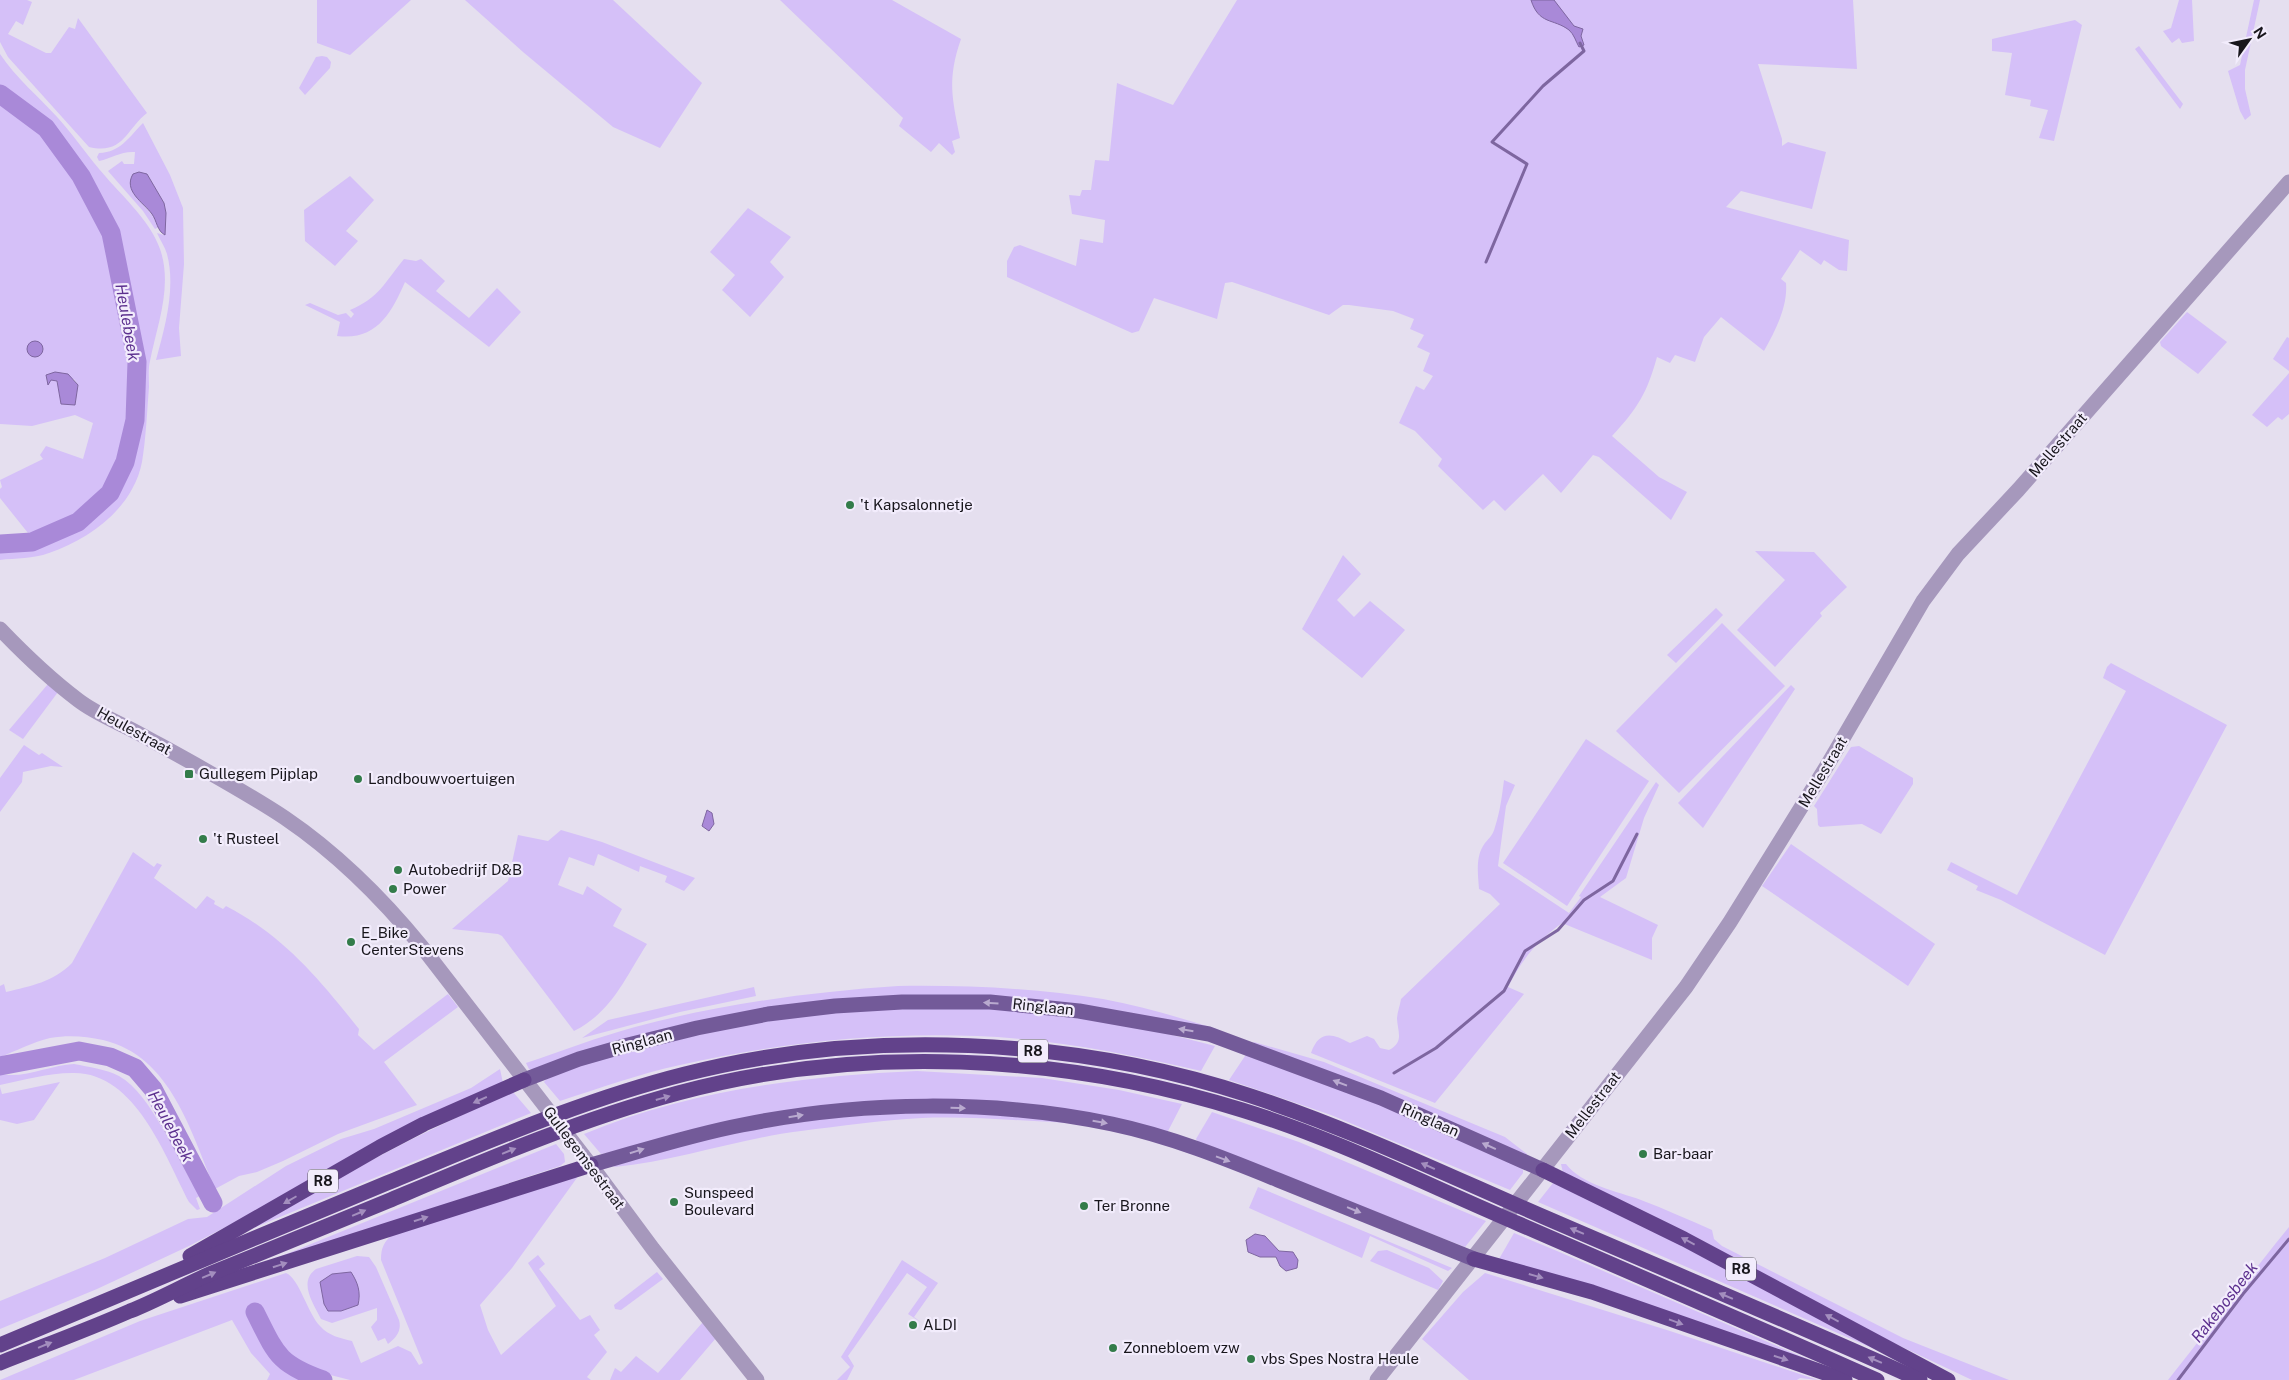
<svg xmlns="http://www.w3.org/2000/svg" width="2289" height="1380" font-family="'Public Sans',sans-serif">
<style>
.green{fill:#d5c0f8;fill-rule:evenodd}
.water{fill:#a989d8;stroke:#7e66a0}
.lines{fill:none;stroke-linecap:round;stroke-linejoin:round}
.stream{stroke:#7e66a0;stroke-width:3}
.river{stroke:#a989d8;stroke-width:19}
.minor{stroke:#a698bc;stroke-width:15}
.major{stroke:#735a99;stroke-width:15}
.highway{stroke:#62428b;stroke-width:15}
.oneway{fill:#b9aacf}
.oneway2{fill:#a38ebe}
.poi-dot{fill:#337c4a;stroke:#f2ecfc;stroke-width:2}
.labels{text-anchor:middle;stroke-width:4.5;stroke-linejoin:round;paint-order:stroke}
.shield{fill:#f2ecfc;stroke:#59565f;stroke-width:1}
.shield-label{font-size:14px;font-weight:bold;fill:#18161c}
.street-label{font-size:15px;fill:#18161c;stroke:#f2ecfc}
.poi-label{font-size:15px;fill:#18161c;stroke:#f2ecfc;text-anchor:start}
.water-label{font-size:16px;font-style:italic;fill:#5c308e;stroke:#f2ecfc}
</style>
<rect width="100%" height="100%" fill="#e5dfef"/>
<g class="green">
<path d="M 0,0 L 27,0 L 32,2 L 23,25 L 16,21 L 8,34 L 46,53 L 51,53 L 69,27 L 75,29 L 78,18 L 147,113 C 126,129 124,155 89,147 L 8,57 L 0,42 Z"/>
<path d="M 317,0 L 411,0 L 350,55 L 317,43 Z"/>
<path d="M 465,0 L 613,0 L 702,83 L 660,148 L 613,127 L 523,52 Z"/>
<path d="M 780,0 L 892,0 L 961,39 C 947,79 952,98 960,138 L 952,141 L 955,152 L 952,155 L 939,143 L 931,152 L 899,126 L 903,118 Z"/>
<path d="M 1237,0 L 1853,0 L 1857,69 L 1758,64 L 1782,139 L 1782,146 L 1788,142 L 1826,152 L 1812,209 L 1741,191 L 1726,207 L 1849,240 L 1847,271 L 1839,270 L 1824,260 L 1821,265 L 1800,250 L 1781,279 L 1786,283 C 1788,307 1775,331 1764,351 L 1721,317 L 1704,337 L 1695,362 L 1675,355 L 1670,363 L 1657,357 C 1647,393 1638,408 1612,436 L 1659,477 L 1687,492 L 1671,520 L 1599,457 L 1593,455 L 1561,493 L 1543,474 L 1505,511 L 1494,500 L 1483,510 L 1438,466 L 1442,459 L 1415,431 L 1399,423 L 1416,386 L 1424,390 L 1433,376 L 1423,371 L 1430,353 L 1417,347 L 1424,335 L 1410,329 L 1414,319 L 1393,311 L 1349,305 L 1343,305 L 1329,315 L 1232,282 L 1225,283 L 1217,319 L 1154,298 L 1139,331 L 1132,333 L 1007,277 L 1007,261 L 1014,247 L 1020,245 L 1076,266 L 1080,239 L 1103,243 L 1105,220 L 1072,214 L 1069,195 L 1080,196 L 1082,190 L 1091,190 L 1095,160 L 1109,161 L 1117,83 L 1173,105 Z"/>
<path d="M 2179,0 L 2192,0 L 2194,41 L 2182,43 L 2179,38 L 2172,43 L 2163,31 L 2171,28 Z"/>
<path d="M 2254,0 L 2260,0 L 2245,70 L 2245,89 L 2251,115 L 2245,120 L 2240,111 L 2228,71 L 2240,65 Z"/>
<path d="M 2075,20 L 2082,25 L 2054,141 L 2039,138 L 2048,110 L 2030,106 L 2031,100 L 2005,95 L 2012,53 L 1992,51 L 1992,39 Z"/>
<path d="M 2139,46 L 2183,104 L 2180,109 L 2135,49 Z"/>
<path d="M 0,54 C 16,78 39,97 58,118 C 75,137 89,158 106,177 C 125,199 150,221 160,249 C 173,286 157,325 150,361 C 148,369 149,379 149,387 C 147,412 146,438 142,462 C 133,508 90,539 49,553 C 33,559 16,558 0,560 L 0,547 C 11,546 23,547 34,545 C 147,516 147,413 133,319 C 127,275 119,232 97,193 C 82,168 66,142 46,122 C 33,109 15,99 0,89 Z"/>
<path d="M 322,56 L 327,57 L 331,62 L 330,68 L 305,95 L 299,88 L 316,57 Z"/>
<path d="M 0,104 C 12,113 27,121 38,129 C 54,142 67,162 78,179 C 88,196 101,217 107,236 C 112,252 114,269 117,284 C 132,354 147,444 94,501 C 88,508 81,517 72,521 C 58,529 44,531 28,533 L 0,498 L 0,489 L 2,487 L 0,480 L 43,459 L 40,455 L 46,446 L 83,459 L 93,423 L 75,415 L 32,426 L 0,424 ZM 74,379 L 78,385 L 75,405 L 61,404 L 57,381 L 51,380 Z"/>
<path d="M 143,123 L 170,175 L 183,208 L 184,264 L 179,328 L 181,356 L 156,360 C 165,327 176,288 167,254 C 165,247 160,240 157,233 L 164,235 L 164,203 L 147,174 L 136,197 L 153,216 L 159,227 L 155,229 L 143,211 L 108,171 L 122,161 L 124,164 L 134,164 L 135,152 C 121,151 112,158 99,161 L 97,157 L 99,153 C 121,152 128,138 143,123 Z"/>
<path d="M 350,176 L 374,200 L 346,231 L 358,241 L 335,266 L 305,241 L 304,210 Z"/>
<path d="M 748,208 L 791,237 L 770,262 L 784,277 L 750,317 L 722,290 L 735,275 L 710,252 Z"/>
<path d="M 404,259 L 416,261 L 421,259 L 445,281 L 436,291 L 469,318 L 497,288 L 521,312 L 489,347 L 405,282 C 391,314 376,341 337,336 L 340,322 L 305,305 L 310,303 L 338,315 L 346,313 L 351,318 L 354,314 L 350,310 C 379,298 385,282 404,259 Z"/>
<path d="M 2187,312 L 2227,342 L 2198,374 L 2161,346 L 2160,342 Z"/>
<path d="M 2287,337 L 2289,338 L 2289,371 L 2273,359 Z"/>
<path d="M 2289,373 L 2289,414 L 2282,420 L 2278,417 L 2267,427 L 2252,415 Z"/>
<path d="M 1755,551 L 1814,552 L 1847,587 L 1820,613 L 1822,616 L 1775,667 L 1737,630 L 1785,580 Z"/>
<path d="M 1343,555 L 1361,574 L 1337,600 L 1354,617 L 1370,601 L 1405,630 L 1362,678 L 1302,629 Z"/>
<path d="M 1716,608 L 1723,615 L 1676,663 L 1667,655 Z"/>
<path d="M 1722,623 L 1785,686 L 1679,793 L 1616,731 Z"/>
<path d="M 2111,663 L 2227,725 L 2105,955 L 2001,900 L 1976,890 L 1978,886 L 1947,870 L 1951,862 L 2017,895 L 2126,691 L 2103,678 L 2107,667 Z"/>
<path d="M 48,684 L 58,692 L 23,739 L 9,730 Z"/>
<path d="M 1791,685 L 1795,689 L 1703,828 L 1678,803 Z"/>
<path d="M 1586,739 L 1649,781 L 1567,906 L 1503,863 Z"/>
<path d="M 24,745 L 39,755 L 42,753 L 63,767 L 51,766 L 23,772 L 22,782 L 0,812 L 0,778 Z"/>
<path d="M 1859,746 L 1913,778 L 1913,784 L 1881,834 L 1862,824 L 1820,827 L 1818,825 L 1817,809 L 1814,806 L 1851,747 Z"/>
<path d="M 1504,780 L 1515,785 L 1506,806 L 1498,866 L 1569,913 L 1581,897 L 1579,896 L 1656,782 L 1659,785 L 1644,818 L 1626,878 L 1600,897 L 1658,925 L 1652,938 L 1652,960 L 1562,923 C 1536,942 1523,958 1508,987 L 1524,994 L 1435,1103 L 1311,1053 C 1319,1030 1332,1033 1350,1043 L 1367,1036 L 1374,1039 L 1380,1048 L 1389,1050 C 1404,1042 1398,1033 1397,1019 C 1397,1013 1400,1006 1401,999 L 1500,904 L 1490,894 L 1479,889 C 1478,874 1475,856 1485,843 C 1490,837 1493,835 1495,827 C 1500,812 1502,796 1504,780 Z"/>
<path d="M 561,830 L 602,842 L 695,878 L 684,891 L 665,882 L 667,876 L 640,866 L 639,872 L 598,854 L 594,866 L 569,857 L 558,885 L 583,895 L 587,886 L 622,909 L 613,926 L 647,944 C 625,978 612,1012 574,1031 L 502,936 L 498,934 L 452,929 L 508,881 L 518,835 L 548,841 Z"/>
<path d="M 1791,844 L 1935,944 L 1908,986 L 1762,886 Z"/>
<path d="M 133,852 L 154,867 L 157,863 L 162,865 L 154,878 L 196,909 L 207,896 L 215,901 L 214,904 L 223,909 L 226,906 C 284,936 319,979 359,1029 L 358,1035 L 374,1050 L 448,994 L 458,1007 L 384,1062 L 417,1105 L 338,1134 L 283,1161 L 257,1172 L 239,1176 L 215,1189 C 191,1132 171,1056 103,1040 C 85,1036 68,1035 50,1038 C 33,1042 16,1051 0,1057 L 0,986 L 4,984 L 6,992 C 31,986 53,982 72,963 Z"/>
<path d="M 898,986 C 966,985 1035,988 1103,999 C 1142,1006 1180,1018 1217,1029 L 879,997 L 535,1069 L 529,1069 L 526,1063 C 562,1051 598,1037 635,1027 C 721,1004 809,992 898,986 Z"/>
<path d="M 754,987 L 756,996 L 680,1012 L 582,1038 L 608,1020 Z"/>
<path d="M 973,1007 L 1059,1013 L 1145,1028 L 1215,1046 L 1201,1071 C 1128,1054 1053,1039 977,1036 C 877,1032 777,1043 680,1065 C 639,1074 600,1088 560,1101 L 544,1082 C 549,1072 591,1063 603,1059 C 686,1036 769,1017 855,1010 C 894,1007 934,1008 973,1007 Z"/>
<path d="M 1254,1042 L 1324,1062 L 1505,1137 L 1527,1154 L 1526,1156 L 1253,1044 Z"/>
<path d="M 1247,1053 L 1345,1089 L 1518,1165 L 1523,1170 L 1523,1173 L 1510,1190 L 1331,1115 L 1229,1080 Z"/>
<path d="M 74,1064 C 89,1067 105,1069 119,1076 C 152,1094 179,1164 200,1196 L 196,1198 L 200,1209 L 197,1210 L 189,1202 C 165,1156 135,1071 72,1073 C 48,1073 24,1080 0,1085 L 0,1074 C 25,1079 50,1065 74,1064 Z"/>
<path d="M 500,1069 L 503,1083 L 189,1246 L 97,1289 L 0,1329 L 0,1301 L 105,1258 L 188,1219 L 207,1217 L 286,1166 L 341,1139 L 374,1129 L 471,1088 Z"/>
<path d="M 917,1071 L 1042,1078 L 1119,1090 L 1182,1104 L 1167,1133 L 914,1102 L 607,1153 L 601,1154 L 584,1134 C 689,1090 805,1076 917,1071 Z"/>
<path d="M 60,1082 L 34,1120 L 17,1124 L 0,1120 L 0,1087 L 2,1094 Z"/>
<path d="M 513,1092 L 531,1113 L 229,1238 C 323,1186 415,1134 513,1092 Z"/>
<path d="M 918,1112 L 1009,1115 L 1070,1123 C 1021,1121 971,1116 922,1118 C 881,1120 841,1126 801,1131 C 737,1139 677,1161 614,1167 L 615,1165 L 720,1135 L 825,1118 Z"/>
<path d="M 1212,1112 L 1299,1142 L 1486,1221 L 1465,1247 L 1198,1142 L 1196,1139 Z"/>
<path d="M 556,1144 L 564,1154 L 565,1162 L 560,1166 L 245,1271 Z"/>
<path d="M 1561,1164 L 1566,1164 C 1582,1185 1617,1191 1641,1200 C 1665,1209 1689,1220 1712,1230 L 1714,1239 L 1722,1246 L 1903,1338 L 2009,1380 L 1972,1380 L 1881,1337 L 1563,1173 Z"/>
<path d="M 579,1175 L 512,1268 L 480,1305 L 488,1330 L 501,1355 L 556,1306 L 528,1263 L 538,1255 L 545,1264 L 539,1269 L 580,1320 L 590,1315 L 600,1330 L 594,1335 L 607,1352 L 587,1377 L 591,1380 L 350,1380 L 307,1369 L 291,1359 L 278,1344 L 260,1308 L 250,1313 C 264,1342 277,1369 309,1380 L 267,1380 L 270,1374 L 251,1353 L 232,1320 L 74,1380 L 0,1380 L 140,1321 L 286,1273 C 299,1278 308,1314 320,1326 C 329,1336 340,1338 352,1341 L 361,1363 L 398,1346 L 411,1352 L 419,1365 L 423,1363 L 381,1260 C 381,1247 384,1242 393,1234 Z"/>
<path d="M 1553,1183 L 1646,1225 L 1888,1355 L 1538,1202 Z"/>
<path d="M 1258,1187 L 1452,1268 L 1448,1271 L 1370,1236 L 1362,1258 L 1249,1208 Z"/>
<path d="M 2289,1227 L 2289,1380 L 2168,1380 L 2276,1243 Z"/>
<path d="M 1514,1233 L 1557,1251 L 1835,1371 L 1499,1259 Z"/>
<path d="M 1387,1250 L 1429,1268 L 1443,1281 L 1438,1290 L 1370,1261 L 1378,1251 Z"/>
<path d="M 357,1256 L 369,1257 L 376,1267 L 399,1320 C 402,1331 396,1338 388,1344 L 385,1338 L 378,1341 L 371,1327 L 377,1320 L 377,1308 L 332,1323 L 321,1319 C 313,1303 298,1282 316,1269 ZM 351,1272 L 358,1305 L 341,1311 Z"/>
<path d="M 902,1260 L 938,1283 L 914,1317 L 922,1323 L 908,1314 L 927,1287 L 907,1273 L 848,1356 L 854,1366 L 847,1380 L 837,1380 L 850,1367 L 841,1357 Z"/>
<path d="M 657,1272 L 663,1279 L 621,1310 L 615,1309 L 614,1305 Z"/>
<path d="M 1485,1273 L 1670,1331 L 1818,1380 L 1800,1378 L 1797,1380 L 1469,1380 L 1422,1339 L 1463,1292 Z"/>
<path d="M 703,1322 L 716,1338 L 680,1380 L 610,1380 L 615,1368 L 621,1372 L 636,1356 L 658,1373 Z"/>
</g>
<g class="water">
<path d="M 1531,0 L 1554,0 L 1574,26 L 1583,29 L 1581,36 L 1584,45 L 1579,47 C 1576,42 1574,34 1569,30 C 1553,18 1539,25 1531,0 Z"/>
<path d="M 139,172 L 147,174 L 164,203 L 166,213 L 165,235 C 157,231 157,221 152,214 C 143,202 123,191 133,174 Z"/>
<circle cx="35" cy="349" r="8"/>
<path d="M 55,372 L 68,374 L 78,385 L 75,405 L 61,404 L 57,381 L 51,380 L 48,385 L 46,375 Z"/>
<path d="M 707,810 L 712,813 L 714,824 L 709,831 L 702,826 Z"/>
<path d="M 1255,1234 L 1265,1236 L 1279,1251 L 1293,1252 L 1298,1260 L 1297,1268 L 1286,1271 L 1280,1266 L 1276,1257 L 1260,1257 L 1248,1252 L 1246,1240 Z"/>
<path d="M 351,1272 C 358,1283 361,1292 358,1305 L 341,1311 L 328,1311 L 324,1304 L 320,1282 L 332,1274 Z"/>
</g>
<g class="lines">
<g class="stream">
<path d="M 1486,262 L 1527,164 L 1492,142 L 1543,86 L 1584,51 L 1580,43"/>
<path d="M 1394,1073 L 1436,1048 L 1504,991 L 1525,951 L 1558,930 L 1584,900 L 1613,881 L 1637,834"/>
<path d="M 2178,1380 L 2243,1294 L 2289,1239"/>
</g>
<g class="river">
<path d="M 0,94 L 46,128 L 81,176 L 111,233 L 137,362 L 135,420 L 125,462 L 110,493 L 78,522 L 32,542 L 0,544"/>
<path d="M 0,1066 L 79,1051 L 110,1057 L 135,1068 L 153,1089 L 213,1203"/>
<path d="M 255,1312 C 276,1354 278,1364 323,1380"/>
</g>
<g class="minor">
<path d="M 0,629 C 24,654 50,679 78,700 C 96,714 118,722 138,733 C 187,760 238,787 285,818 C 338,854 382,898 422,947 L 596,1172 L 653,1249 L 757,1380"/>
<path d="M 1377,1380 L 1686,987 L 1730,922 L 1828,764 L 1923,601 L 1958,554 L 2018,490 L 2289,182"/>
</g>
<g class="major">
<path d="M 524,1080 L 579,1059 L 628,1045 L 697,1028 L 768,1014 L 835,1006 L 902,1002 L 990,1002 L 1079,1011 L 1209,1034 L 1381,1098 L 1543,1170"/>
<path d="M 591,1165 C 641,1151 690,1135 742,1125 C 860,1101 994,1099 1112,1124 C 1169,1136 1224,1158 1278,1180 C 1343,1206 1408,1233 1474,1259"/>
</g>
<g class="highway">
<path d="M 1543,1170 L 1684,1239 L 1948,1380"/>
<path d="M 190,1256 L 380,1147 L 424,1124 L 524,1080"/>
<path d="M 1474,1259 L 1592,1292 L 1845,1380"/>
<path d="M 180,1296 L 591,1165"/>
<path d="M 0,1345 C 129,1290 258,1237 387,1183 C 485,1143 582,1100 685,1074 C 866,1028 1073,1037 1251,1096 C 1351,1129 1447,1175 1544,1217 C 1669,1271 1795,1324 1920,1380"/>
<path d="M 0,1363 C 43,1346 87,1330 130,1311 C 158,1300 184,1285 212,1273 C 270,1249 329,1225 388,1201 C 483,1161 578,1120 678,1093 C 861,1044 1062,1054 1242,1110 C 1337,1139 1427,1185 1519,1224 C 1638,1276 1758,1327 1877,1380"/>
</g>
</g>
<defs><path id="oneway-solid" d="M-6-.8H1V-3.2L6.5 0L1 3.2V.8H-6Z" transform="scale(1.25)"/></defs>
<g class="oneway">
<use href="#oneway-solid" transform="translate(991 1003) rotate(-177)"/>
<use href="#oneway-solid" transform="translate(1186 1030) rotate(-170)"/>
<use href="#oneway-solid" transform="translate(1340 1083) rotate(-159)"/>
<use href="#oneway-solid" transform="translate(958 1108) rotate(2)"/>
<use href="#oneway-solid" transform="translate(796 1116) rotate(-9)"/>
<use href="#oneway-solid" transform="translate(1100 1122) rotate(10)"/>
<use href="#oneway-solid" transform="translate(1489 1146) rotate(-156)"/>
<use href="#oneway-solid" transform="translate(637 1151) rotate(-17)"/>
<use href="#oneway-solid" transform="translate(1223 1159) rotate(20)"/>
<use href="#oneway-solid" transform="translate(1354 1210) rotate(22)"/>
</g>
<g class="oneway2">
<use href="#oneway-solid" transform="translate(663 1098) rotate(-16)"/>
<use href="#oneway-solid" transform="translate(480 1100) rotate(156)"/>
<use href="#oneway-solid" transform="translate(509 1151) rotate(-22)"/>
<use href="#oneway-solid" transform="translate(1428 1166) rotate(-156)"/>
<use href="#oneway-solid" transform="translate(290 1200) rotate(150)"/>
<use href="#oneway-solid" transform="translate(359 1213) rotate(-23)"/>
<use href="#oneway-solid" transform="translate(421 1219) rotate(-18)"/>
<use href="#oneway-solid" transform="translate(1577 1231) rotate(-157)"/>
<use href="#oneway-solid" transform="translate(1688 1241) rotate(-152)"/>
<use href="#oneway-solid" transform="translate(280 1265) rotate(-18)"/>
<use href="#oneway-solid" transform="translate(209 1275) rotate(-23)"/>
<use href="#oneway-solid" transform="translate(1536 1276) rotate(16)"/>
<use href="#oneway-solid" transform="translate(1726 1296) rotate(-157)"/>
<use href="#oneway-solid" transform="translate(1832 1318) rotate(-152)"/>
<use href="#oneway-solid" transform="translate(1676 1322) rotate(20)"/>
<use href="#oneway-solid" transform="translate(45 1345) rotate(-22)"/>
<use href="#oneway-solid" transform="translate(1781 1358) rotate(17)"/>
<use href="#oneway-solid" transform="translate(1875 1360) rotate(-157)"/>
</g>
<g class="poi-dot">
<circle cx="850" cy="505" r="5"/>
<rect x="184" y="769" width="10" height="10" rx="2.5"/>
<circle cx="358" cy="779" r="5"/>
<circle cx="203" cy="839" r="5"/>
<circle cx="398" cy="870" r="5"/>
<circle cx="393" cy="889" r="5"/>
<circle cx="351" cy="942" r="5"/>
<circle cx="1643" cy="1154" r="5"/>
<circle cx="674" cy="1202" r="5"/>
<circle cx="1084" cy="1206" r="5"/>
<circle cx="913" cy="1325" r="5"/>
<circle cx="1113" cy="1348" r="5"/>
<circle cx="1251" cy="1359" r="5"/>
</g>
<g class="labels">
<g class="shield">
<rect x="1018" y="1039.5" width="30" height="23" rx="4"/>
<rect x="308" y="1169.5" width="30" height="23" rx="4"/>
<rect x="1726" y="1257.5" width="30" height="23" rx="4"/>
</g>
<g class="shield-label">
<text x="1033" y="1056">R8</text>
<text x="323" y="1186">R8</text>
<text x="1741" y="1274">R8</text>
</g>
<g class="street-label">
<text transform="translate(2058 445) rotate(-49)" y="5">Mellestraat</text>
<text transform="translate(134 731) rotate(29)" y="5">Heulestraat</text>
<text transform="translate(1823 772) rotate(-59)" y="5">Mellestraat</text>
<text transform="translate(1043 1007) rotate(6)" y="5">Ringlaan</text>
<text transform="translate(642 1042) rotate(-15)" y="5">Ringlaan</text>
<text transform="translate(1593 1105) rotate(-52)" y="5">Mellestraat</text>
<text transform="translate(1430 1120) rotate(24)" y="5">Ringlaan</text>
<text transform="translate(584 1158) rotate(53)" y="5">Gullegemsestraat</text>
</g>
<g class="poi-label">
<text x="860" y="510">'t Kapsalonnetje</text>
<text x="199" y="779">Gullegem Pijplap</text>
<text x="368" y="784">Landbouwvoertuigen</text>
<text x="213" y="844">'t Rusteel</text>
<text x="408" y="875">Autobedrijf D&amp;B</text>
<text x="403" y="894">Power</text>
<text x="361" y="938">E_Bike<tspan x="361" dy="17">CenterStevens</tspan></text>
<text x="1653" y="1159">Bar-baar</text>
<text x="684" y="1198">Sunspeed<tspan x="684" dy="17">Boulevard</tspan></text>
<text x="1094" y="1211">Ter Bronne</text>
<text x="923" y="1330">ALDI</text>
<text x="1123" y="1353">Zonnebloem vzw</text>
<text x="1261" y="1364">vbs Spes Nostra Heule</text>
</g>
<g class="water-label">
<text transform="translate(128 322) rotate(80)" y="6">Heulebeek</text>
<text transform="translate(171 1126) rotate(62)" y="6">Heulebeek</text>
<text transform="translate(2224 1302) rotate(-52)" y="6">Rakebosbeek</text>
</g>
</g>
<g transform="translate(2249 40) rotate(57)" stroke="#f2ecfc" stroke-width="4" paint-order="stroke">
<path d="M0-4L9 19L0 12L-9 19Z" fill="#18161c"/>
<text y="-8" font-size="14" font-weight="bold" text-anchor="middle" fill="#18161c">N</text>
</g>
</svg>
